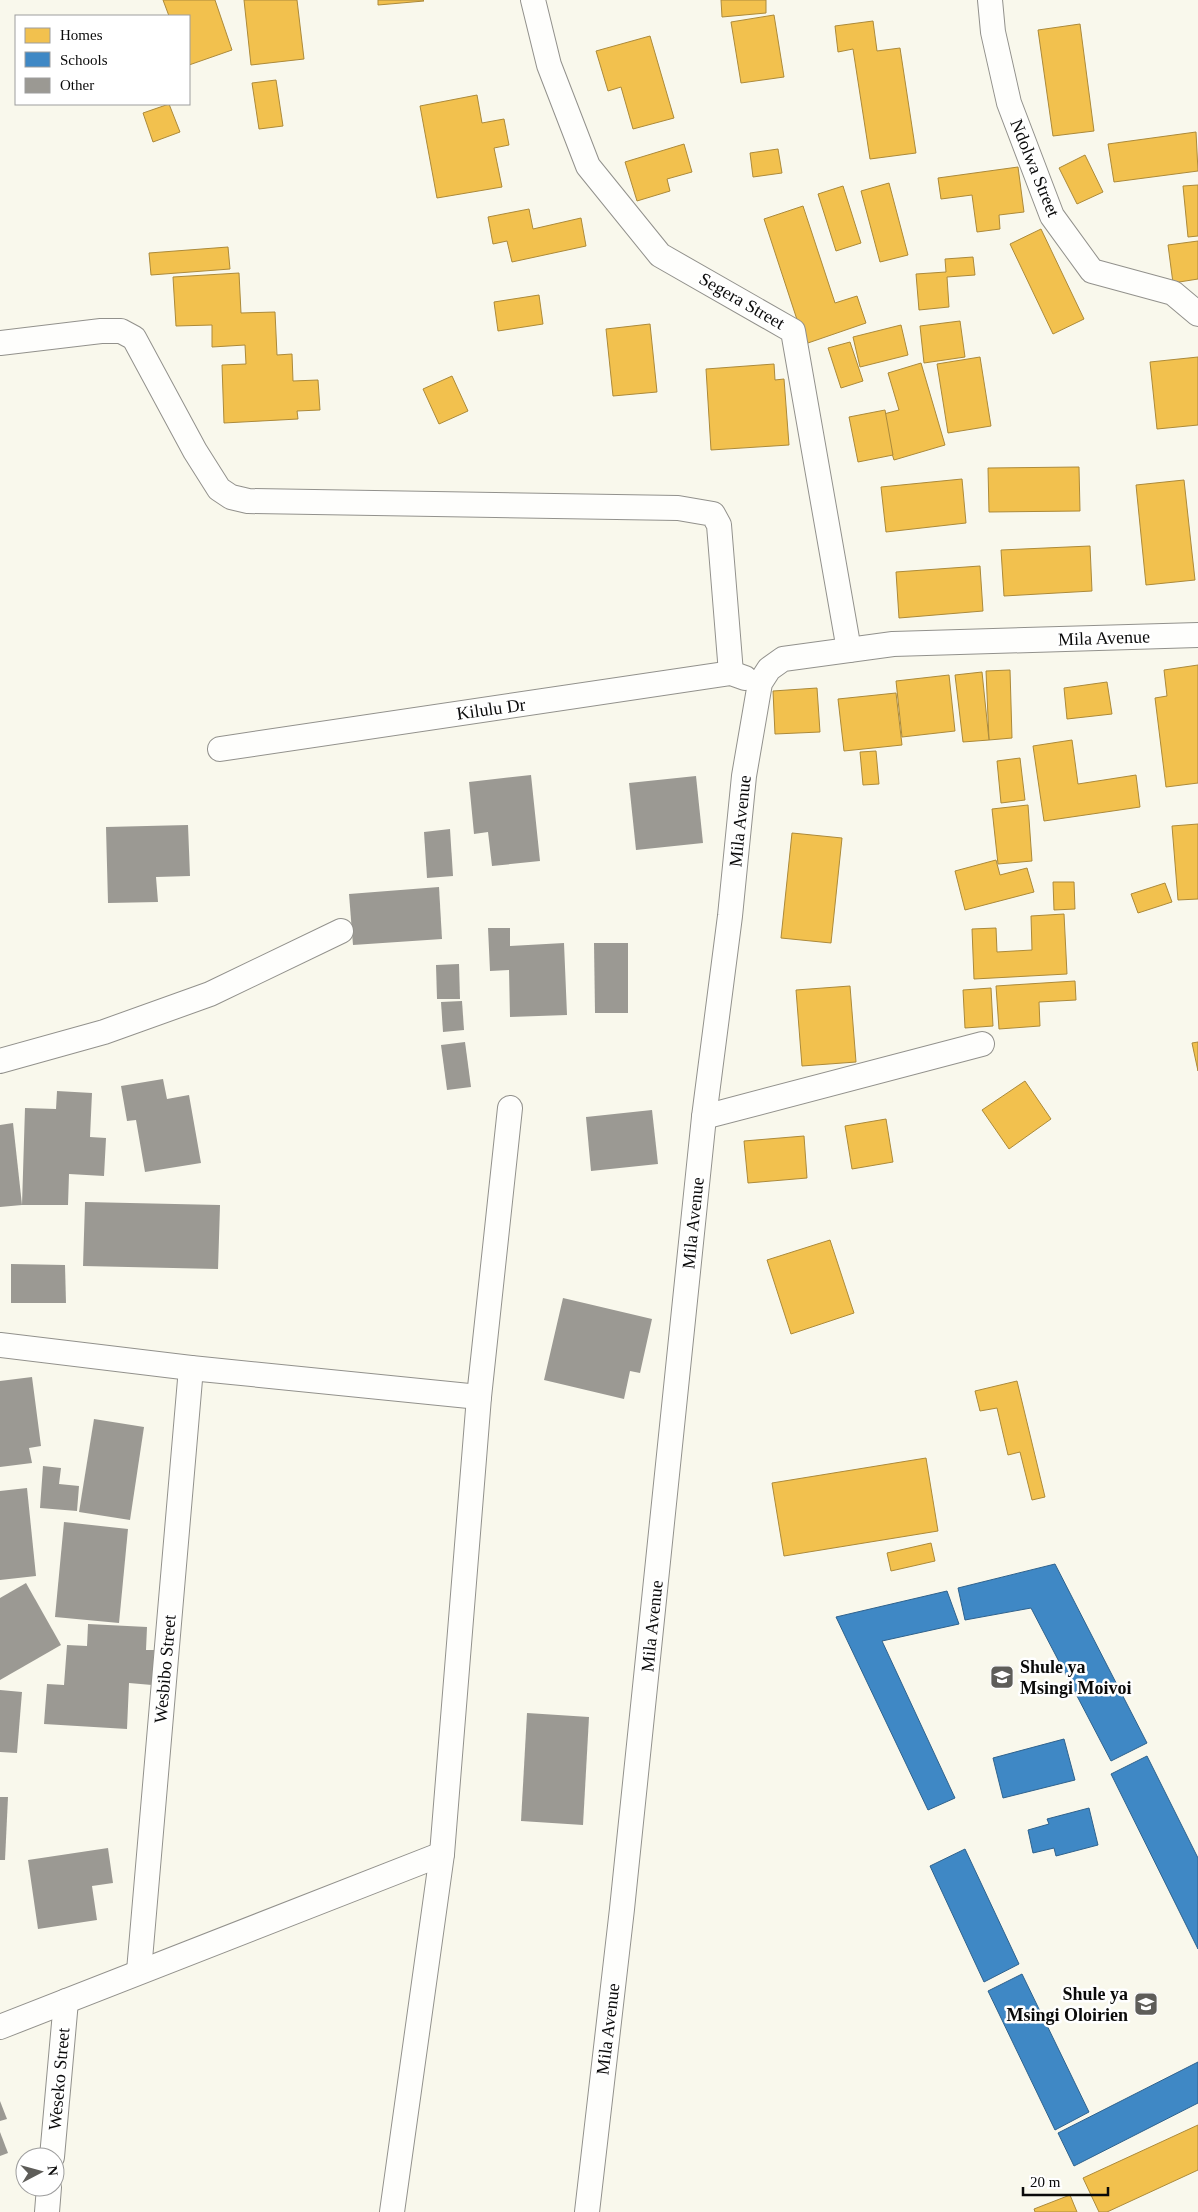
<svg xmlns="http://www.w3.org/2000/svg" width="1198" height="2212" font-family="'Times New Roman',serif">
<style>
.homes{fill:#f2c14e;stroke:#ac8a3a}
.schools{fill:#3f88c5;stroke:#2f628d}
.building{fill:#9b9993}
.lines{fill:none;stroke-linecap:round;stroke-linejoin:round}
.street-casing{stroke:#92918c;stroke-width:26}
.street{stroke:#fefefc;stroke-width:24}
.labels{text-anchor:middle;stroke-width:5;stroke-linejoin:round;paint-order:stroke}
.street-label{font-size:18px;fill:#0a0a0a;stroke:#fff}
.poi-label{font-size:18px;font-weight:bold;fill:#0a0a0a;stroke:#fff;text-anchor:start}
</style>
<rect width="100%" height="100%" fill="#f9f8ec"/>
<g class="homes">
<path d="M 163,0 L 215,0 L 232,50 L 189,65 L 189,16 L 169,16 Z"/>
<path d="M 244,0 L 297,0 L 304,59 L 251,65 Z"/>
<path d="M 378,0 L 423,0 L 424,1 L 378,5 Z"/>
<path d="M 721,0 L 766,0 L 766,13 L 722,17 Z"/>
<path d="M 774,15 L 784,77 L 741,83 L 731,22 Z"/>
<path d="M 873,21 L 877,51 L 900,48 L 916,153 L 870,159 L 853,49 L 838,52 L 835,26 Z"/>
<path d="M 1080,24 L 1094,131 L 1053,136 L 1038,30 Z"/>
<path d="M 650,36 L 674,118 L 633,129 L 621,87 L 608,91 L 596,51 Z"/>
<path d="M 276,80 L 283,126 L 259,129 L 252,83 Z"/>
<path d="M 477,95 L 482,123 L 504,119 L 509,145 L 494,148 L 502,187 L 437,198 L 420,106 Z"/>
<path d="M 169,104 L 180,132 L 153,142 L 143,113 Z"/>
<path d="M 1196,132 L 1198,171 L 1114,182 L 1108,144 Z"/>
<path d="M 684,144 L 692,172 L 667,179 L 670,191 L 637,201 L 625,162 Z"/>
<path d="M 778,149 L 782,173 L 753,177 L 750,153 Z"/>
<path d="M 1085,155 L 1103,192 L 1077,204 L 1059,168 Z"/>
<path d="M 1018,167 L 1024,212 L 999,215 L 1000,229 L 977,232 L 972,195 L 941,199 L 938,178 Z"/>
<path d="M 889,183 L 908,255 L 880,262 L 861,191 Z"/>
<path d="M 1198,185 L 1198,236 L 1188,237 L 1183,186 Z"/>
<path d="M 843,186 L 861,243 L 836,251 L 818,194 Z"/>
<path d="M 803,206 L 835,303 L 857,296 L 866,323 L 805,344 L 764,219 Z"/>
<path d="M 529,209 L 533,229 L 581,218 L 586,246 L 512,262 L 507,241 L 493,244 L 488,217 Z"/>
<path d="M 1041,229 L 1084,319 L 1053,334 L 1010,244 Z"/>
<path d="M 1198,241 L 1198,279 L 1173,283 L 1168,245 Z"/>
<path d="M 228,247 L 230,269 L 151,275 L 149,253 Z"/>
<path d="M 973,257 L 975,275 L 947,277 L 949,307 L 919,310 L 916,274 L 946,272 L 945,259 Z"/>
<path d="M 239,273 L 241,313 L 275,312 L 277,355 L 292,354 L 293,381 L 318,380 L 320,410 L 297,411 L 298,419 L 224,423 L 222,365 L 246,364 L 245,345 L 212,347 L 212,325 L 176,326 L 173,277 Z"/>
<path d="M 539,295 L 543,324 L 498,331 L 494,302 Z"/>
<path d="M 960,321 L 965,357 L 924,363 L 920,326 Z"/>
<path d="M 650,324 L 657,392 L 613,396 L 606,329 Z"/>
<path d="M 901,325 L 908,355 L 860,367 L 853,337 Z"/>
<path d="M 850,342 L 863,381 L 841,388 L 828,348 Z"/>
<path d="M 980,357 L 991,426 L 948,433 L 937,364 Z"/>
<path d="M 1198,357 L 1198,425 L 1157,429 L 1150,362 Z"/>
<path d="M 921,363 L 945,445 L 894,460 L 880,415 L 899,410 L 888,373 Z"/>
<path d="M 774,364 L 775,380 L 784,379 L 789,445 L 711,450 L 706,369 Z"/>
<path d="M 452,376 L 468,411 L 439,424 L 423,389 Z"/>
<path d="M 885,410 L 893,455 L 858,462 L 849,417 Z"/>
<path d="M 1079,467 L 1080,511 L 989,512 L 988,468 Z"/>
<path d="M 962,479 L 966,523 L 886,532 L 881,487 Z"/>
<path d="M 1184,480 L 1195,580 L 1146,585 L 1136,485 Z"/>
<path d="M 1090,546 L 1092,591 L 1004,596 L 1001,550 Z"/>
<path d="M 980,566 L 983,611 L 899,618 L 896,572 Z"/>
<path d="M 1198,665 L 1198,783 L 1166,787 L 1155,698 L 1167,696 L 1164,670 Z"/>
<path d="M 1010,670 L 1012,738 L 989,740 L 986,671 Z"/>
<path d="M 982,672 L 989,740 L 963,742 L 955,675 Z"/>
<path d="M 949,675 L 955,731 L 902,737 L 896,681 Z"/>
<path d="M 1107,682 L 1112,714 L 1067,719 L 1064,688 Z"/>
<path d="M 817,688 L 820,732 L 775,734 L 773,691 Z"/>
<path d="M 896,693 L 902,745 L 844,751 L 838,699 Z"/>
<path d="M 1072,740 L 1078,784 L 1136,775 L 1140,807 L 1044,821 L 1033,746 Z"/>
<path d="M 876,751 L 879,784 L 863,785 L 860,752 Z"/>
<path d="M 1020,758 L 1025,800 L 1001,803 L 997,761 Z"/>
<path d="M 1028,805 L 1032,861 L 998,864 L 992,809 Z"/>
<path d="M 1198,824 L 1198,899 L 1178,900 L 1172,826 Z"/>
<path d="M 792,833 L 842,838 L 831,943 L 781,938 Z"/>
<path d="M 996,860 L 1000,875 L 1027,868 L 1034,892 L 965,910 L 955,871 Z"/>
<path d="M 1053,882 L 1074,882 L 1075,909 L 1054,910 Z"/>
<path d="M 1165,883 L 1172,902 L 1138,913 L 1131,894 Z"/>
<path d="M 1064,914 L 1067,974 L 974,979 L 972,929 L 996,928 L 997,952 L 1032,950 L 1031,916 Z"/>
<path d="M 1075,981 L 1076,1000 L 1039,1002 L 1040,1026 L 999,1029 L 996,986 Z"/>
<path d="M 850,986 L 856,1062 L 802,1066 L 796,990 Z"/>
<path d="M 991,988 L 993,1026 L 965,1028 L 963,990 Z"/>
<path d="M 1198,1042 L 1198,1071 L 1192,1043 Z"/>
<path d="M 1025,1081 L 1051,1119 L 1009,1149 L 982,1110 Z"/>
<path d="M 886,1119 L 893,1162 L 852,1169 L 845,1126 Z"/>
<path d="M 804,1136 L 807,1178 L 748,1183 L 744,1141 Z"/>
<path d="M 830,1240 L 854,1313 L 791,1334 L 767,1260 Z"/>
<path d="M 1017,1381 L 1045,1497 L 1032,1500 L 1020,1452 L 1008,1455 L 997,1408 L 980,1411 L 975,1391 Z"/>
<path d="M 926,1458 L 938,1531 L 784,1556 L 772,1483 Z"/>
<path d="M 931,1543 L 935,1561 L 891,1571 L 887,1553 Z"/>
<path d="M 1198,2125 L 1198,2170 L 1107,2212 L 1099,2212 L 1083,2178 Z"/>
<path d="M 1070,2195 L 1077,2212 L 1035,2212 L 1034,2209 Z"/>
</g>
<g class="schools">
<path d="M 1055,1564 L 1147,1743 L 1111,1761 L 1031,1608 L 965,1620 L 958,1588 Z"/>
<path d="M 947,1591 L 959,1624 L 882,1641 L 955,1798 L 928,1810 L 836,1617 Z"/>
<path d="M 1064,1739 L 1075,1780 L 1003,1798 L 993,1758 Z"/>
<path d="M 1147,1756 L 1198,1858 L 1198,1949 L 1111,1774 Z"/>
<path d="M 1089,1808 L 1098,1845 L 1056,1856 L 1054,1848 L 1033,1853 L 1028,1830 L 1049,1824 L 1047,1819 Z"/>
<path d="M 965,1849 L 1019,1964 L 984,1982 L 930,1866 Z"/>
<path d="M 1022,1974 L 1089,2112 L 1055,2130 L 988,1991 Z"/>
<path d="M 1198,2062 L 1198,2103 L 1074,2166 L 1058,2133 Z"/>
</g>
<g class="building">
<path d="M 531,775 L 540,861 L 492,866 L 488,832 L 474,834 L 469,782 Z"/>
<path d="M 696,776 L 703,843 L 636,850 L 629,783 Z"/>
<path d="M 188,825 L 190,876 L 156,877 L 158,902 L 108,903 L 106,827 Z"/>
<path d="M 450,829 L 453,876 L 427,878 L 424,832 Z"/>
<path d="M 439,887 L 442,939 L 353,945 L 349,894 Z"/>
<path d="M 488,928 L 510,928 L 510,946 L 564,943 L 567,1015 L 510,1017 L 509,970 L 490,971 Z"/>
<path d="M 594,943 L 628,943 L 628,1013 L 595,1013 Z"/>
<path d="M 459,964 L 460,999 L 437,999 L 436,965 Z"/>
<path d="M 462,1001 L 464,1030 L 443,1032 L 441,1002 Z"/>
<path d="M 465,1042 L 471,1087 L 447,1090 L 441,1045 Z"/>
<path d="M 163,1079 L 167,1099 L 189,1095 L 201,1163 L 145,1172 L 136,1120 L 127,1121 L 121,1086 Z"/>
<path d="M 57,1091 L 92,1093 L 90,1137 L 106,1138 L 104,1176 L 69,1174 L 68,1205 L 22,1205 L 25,1108 L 56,1109 Z"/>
<path d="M 652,1110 L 658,1164 L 591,1171 L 586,1117 Z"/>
<path d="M 13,1123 L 22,1205 L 0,1207 L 0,1125 Z"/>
<path d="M 85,1202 L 220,1205 L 218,1269 L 83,1266 Z"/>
<path d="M 11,1264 L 65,1265 L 66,1303 L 11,1303 Z"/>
<path d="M 563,1298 L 652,1319 L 640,1373 L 630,1371 L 624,1399 L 544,1380 Z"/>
<path d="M 32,1377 L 41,1446 L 29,1448 L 32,1463 L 0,1467 L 0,1381 Z"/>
<path d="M 94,1419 L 144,1427 L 130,1520 L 79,1512 Z"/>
<path d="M 43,1466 L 61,1468 L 59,1484 L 79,1486 L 77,1511 L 40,1508 Z"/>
<path d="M 27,1488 L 36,1576 L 0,1580 L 0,1491 Z"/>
<path d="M 64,1522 L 128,1529 L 119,1623 L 55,1617 Z"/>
<path d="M 26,1583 L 61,1645 L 0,1680 L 0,1598 Z"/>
<path d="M 88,1624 L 147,1627 L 146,1650 L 154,1650 L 152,1685 L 129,1683 L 127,1729 L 44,1724 L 47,1684 L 64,1685 L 67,1645 L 87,1646 Z"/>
<path d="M 0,1690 L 22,1692 L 17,1753 L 0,1752 Z"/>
<path d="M 527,1713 L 589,1717 L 583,1825 L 521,1821 Z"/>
<path d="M 0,1797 L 8,1797 L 5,1860 L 0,1860 Z"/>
<path d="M 108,1848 L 113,1883 L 92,1886 L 97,1920 L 38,1929 L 28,1860 Z"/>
<path d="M 0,2101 L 7,2119 L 0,2121 Z"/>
<path d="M 0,2132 L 8,2153 L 0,2156 Z"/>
</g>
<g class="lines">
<g class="street-casing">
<g id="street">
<path d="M 533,0 L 549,65 L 588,166 L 660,255 L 793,331 L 849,650"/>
<path d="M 990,0 L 993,32 L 1009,103 L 1052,216 L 1092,271 L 1173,293 L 1198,314"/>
<path d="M 0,343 L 101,331 L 121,331 L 134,338 L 195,451 L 219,489 L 231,497 L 248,501 L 678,508 L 713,514 L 719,525 L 731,673"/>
<path d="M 220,749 L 731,673 L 745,678"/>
<path d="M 0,1061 L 104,1032 L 210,994 L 341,931"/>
<path d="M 704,1117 L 982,1044"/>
<path d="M 0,1345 L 191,1368 L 479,1397"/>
<path d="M 139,1971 L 191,1368"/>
<path d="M 0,2027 L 442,1854"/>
<path d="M 52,2157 L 66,2001"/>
<path d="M 47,2212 L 49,2187"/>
<path d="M 392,2212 L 442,1854 L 479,1397 L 510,1108"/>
<path d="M 587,2212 L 622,1909 L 704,1117 L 730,916 L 744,776 L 760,683 L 769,669 L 783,659 L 893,644 L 1198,635"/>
</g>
</g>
<use href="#street" class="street"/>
</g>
<defs>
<g id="school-square" transform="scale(1.25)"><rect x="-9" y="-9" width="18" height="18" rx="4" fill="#5e5d59" stroke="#fff"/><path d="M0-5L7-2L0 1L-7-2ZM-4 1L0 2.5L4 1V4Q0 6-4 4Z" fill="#fff"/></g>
</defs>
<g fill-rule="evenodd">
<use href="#school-square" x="1002" y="1677"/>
<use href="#school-square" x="1146" y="2004"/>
</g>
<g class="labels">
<g class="street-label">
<text transform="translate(1035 168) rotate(68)" y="6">Ndolwa Street</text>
<text transform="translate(742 301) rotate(30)" y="6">Segera Street</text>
<text transform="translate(1104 638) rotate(-2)" y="6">Mila Avenue</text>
<text transform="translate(491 709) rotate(-8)" y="6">Kilulu Dr</text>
<text transform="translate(740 821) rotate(-84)" y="6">Mila Avenue</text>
<text transform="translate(693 1223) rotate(-84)" y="6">Mila Avenue</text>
<text transform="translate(652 1626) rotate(-84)" y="6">Mila Avenue</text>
<text transform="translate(165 1669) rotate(-85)" y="6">Wesbibo Street</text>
<text transform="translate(608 2029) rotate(-83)" y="6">Mila Avenue</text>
<text transform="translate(59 2079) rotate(-85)" y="6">Weseko Street</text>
</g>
<g class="poi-label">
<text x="1020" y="1673">Shule ya<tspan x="1020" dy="21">Msingi Moivoi</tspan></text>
<text x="1128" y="2000" text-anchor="end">Shule ya<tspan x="1128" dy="21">Msingi Oloirien</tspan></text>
</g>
</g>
<rect x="15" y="15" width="175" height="90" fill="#ffffff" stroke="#9d9d9d"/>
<rect x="25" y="28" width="25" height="15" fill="#f2c14e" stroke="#9d9d9d"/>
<text x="60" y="40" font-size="15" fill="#0a0a0a">Homes</text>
<rect x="25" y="52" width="25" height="15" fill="#3f88c5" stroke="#9d9d9d"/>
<text x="60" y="65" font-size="15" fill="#0a0a0a">Schools</text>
<rect x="25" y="78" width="25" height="15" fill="#9b9993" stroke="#9d9d9d"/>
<text x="60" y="90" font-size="15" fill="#0a0a0a">Other</text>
<g transform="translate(40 2172) rotate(84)"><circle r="24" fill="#ffffff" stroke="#9d9d9d"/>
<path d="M0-4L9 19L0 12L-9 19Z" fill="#5e5d59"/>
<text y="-8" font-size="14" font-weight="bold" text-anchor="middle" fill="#0a0a0a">N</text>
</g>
<path d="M1023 2187v8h85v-8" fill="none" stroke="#0a0a0a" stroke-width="2.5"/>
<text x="1030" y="2187" font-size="15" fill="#0a0a0a" stroke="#ffffff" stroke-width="4" paint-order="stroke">20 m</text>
</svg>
